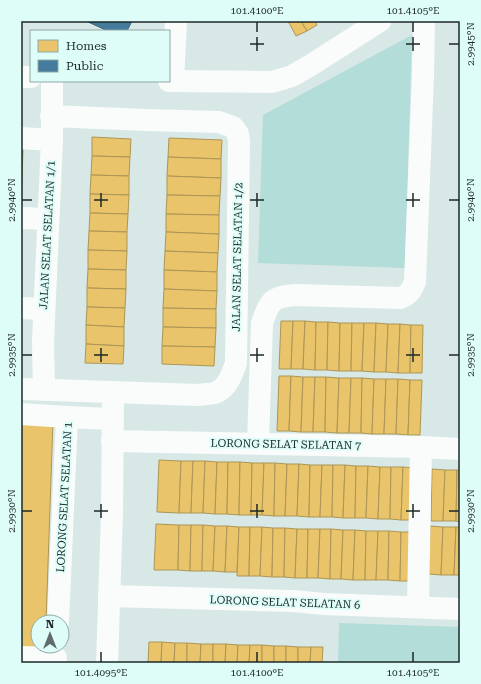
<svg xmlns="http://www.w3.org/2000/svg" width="481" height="684" font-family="'Roboto Serif',serif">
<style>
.green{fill:#b2ddd8}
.homes{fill:#e9c46a;stroke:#ac9656}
.public{fill:#457b9d;stroke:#39627a}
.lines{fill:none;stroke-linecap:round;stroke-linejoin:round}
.minor{stroke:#f9fcfb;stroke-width:22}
.ticks{fill:none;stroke:#1d2928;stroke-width:1.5}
.labels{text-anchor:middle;stroke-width:4;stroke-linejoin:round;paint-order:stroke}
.street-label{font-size:11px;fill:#1d2928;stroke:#defdf9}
.neatline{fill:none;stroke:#1d2928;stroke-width:1.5}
.ticks-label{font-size:10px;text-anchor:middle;fill:#1d2928}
</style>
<rect width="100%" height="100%" fill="#d8e8e6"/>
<g class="green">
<path d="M 412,35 L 405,268 L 258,263 L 263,115 Z"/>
<path d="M 339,623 L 460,627 L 460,663 L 338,663 Z"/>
</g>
<g class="homes">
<path d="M 288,21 L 301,21 L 307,31 L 296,36 Z"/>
<path d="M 301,21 L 315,21 L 317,25 L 307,31 Z"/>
<path d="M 92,137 L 131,139 L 130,157 L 92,156 Z"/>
<path d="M 169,138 L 222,140 L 221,159 L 168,157 Z"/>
<path d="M 21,150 L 23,150 L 21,205 Z"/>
<path d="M 92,156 L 130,157 L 129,176 L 91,175 Z"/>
<path d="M 168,157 L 221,159 L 221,178 L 167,176 Z"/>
<path d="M 91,175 L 129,176 L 129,195 L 90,194 Z"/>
<path d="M 167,176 L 221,178 L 220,196 L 167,195 Z"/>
<path d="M 90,194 L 129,195 L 128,214 L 90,213 Z"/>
<path d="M 167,195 L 220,196 L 219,215 L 166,214 Z"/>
<path d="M 90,213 L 128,214 L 127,232 L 89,231 Z"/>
<path d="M 166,214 L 219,215 L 219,234 L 166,232 Z"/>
<path d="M 89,231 L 127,232 L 127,251 L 88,250 Z"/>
<path d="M 166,232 L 219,234 L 218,253 L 165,251 Z"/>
<path d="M 88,250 L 127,251 L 126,270 L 88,269 Z"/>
<path d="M 165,251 L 218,253 L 217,272 L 164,270 Z"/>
<path d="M 88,269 L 126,270 L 126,289 L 87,288 Z"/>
<path d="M 164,270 L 217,272 L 217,291 L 164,289 Z"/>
<path d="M 87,288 L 126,289 L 125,308 L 87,307 Z"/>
<path d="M 164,289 L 217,291 L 216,309 L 163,308 Z"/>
<path d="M 87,307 L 125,308 L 124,327 L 86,325 Z"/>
<path d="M 163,308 L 216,309 L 216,328 L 163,327 Z"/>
<path d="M 281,321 L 293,321 L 291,369 L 279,369 Z"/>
<path d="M 293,321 L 305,321 L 303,369 L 291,369 Z"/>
<path d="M 305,321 L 316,322 L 315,370 L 303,369 Z"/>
<path d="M 316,322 L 328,322 L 327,370 L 315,370 Z"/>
<path d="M 328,322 L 340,323 L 339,371 L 327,370 Z"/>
<path d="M 340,323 L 352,323 L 351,371 L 339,371 Z"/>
<path d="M 352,323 L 364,323 L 362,371 L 351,371 Z"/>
<path d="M 364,323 L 376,323 L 374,372 L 362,371 Z"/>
<path d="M 376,323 L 388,324 L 386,372 L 374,372 Z"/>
<path d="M 388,324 L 400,324 L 398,373 L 386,372 Z"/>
<path d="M 400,324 L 411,325 L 410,373 L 398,373 Z"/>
<path d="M 86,325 L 124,327 L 124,346 L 86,344 Z"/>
<path d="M 411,325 L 423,325 L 422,373 L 410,373 Z"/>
<path d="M 163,327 L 216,328 L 215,347 L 162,346 Z"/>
<path d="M 86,344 L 124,346 L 123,364 L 85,363 Z"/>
<path d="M 162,346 L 215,347 L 214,366 L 162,364 Z"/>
<path d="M 279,376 L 291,376 L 289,431 L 277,431 Z"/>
<path d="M 291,376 L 303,377 L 301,432 L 289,431 Z"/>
<path d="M 303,377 L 315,377 L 313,432 L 301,432 Z"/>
<path d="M 315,377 L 326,377 L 325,432 L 313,432 Z"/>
<path d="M 326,377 L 339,378 L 337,433 L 325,432 Z"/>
<path d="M 339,378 L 351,378 L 349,433 L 337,433 Z"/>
<path d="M 351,378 L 362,378 L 361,433 L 349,433 Z"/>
<path d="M 362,378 L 374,379 L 372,434 L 361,433 Z"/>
<path d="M 374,379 L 386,379 L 384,434 L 372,434 Z"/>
<path d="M 386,379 L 398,379 L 396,434 L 384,434 Z"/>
<path d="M 398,379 L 410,380 L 408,435 L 396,434 Z"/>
<path d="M 410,380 L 422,380 L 420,435 L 408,435 Z"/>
<path d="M 21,420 L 53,421 L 46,622 L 38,622 L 38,646 L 45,646 L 45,649 L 21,648 Z"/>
<path d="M 159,460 L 181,461 L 179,513 L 157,512 Z"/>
<path d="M 181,461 L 193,461 L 191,513 L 179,513 Z"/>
<path d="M 193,461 L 205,461 L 203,513 L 191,513 Z"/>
<path d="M 205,461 L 217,462 L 215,514 L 203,513 Z"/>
<path d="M 217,462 L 228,462 L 227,514 L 215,514 Z"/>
<path d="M 228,462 L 240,462 L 239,515 L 227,514 Z"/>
<path d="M 240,462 L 252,463 L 251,515 L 239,515 Z"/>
<path d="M 252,463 L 264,463 L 262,515 L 251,515 Z"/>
<path d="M 264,463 L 275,463 L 274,516 L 262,515 Z"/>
<path d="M 275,463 L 287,464 L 285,516 L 274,516 Z"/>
<path d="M 287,464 L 299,464 L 297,516 L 285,516 Z"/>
<path d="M 299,464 L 310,465 L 309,517 L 297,516 Z"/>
<path d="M 310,465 L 322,465 L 320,517 L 309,517 Z"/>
<path d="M 322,465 L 333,465 L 332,517 L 320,517 Z"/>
<path d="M 333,465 L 345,465 L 343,518 L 332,517 Z"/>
<path d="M 345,465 L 356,466 L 355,518 L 343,518 Z"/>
<path d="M 356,466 L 368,466 L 366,518 L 355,518 Z"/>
<path d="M 368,466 L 380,467 L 378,519 L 366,518 Z"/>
<path d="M 380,467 L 391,467 L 390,519 L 378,519 Z"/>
<path d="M 391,467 L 403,467 L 401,520 L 390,519 Z"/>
<path d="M 403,467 L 415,468 L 413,520 L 401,520 Z"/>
<path d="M 432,469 L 445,470 L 443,521 L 431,521 Z"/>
<path d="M 445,470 L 457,470 L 456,521 L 443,521 Z"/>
<path d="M 457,470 L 460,470 L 460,522 L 456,521 Z"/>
<path d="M 156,524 L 179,525 L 178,570 L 154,570 Z"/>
<path d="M 179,525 L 191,525 L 190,571 L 178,570 Z"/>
<path d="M 191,525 L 203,525 L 202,571 L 190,571 Z"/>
<path d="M 203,525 L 215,526 L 213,571 L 202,571 Z"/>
<path d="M 215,526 L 227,526 L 225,572 L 213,571 Z"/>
<path d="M 227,526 L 239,527 L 237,572 L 225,572 Z"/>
<path d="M 430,526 L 443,527 L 441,575 L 429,574 Z"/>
<path d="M 239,527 L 250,527 L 249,576 L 237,576 Z"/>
<path d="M 250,527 L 262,527 L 260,576 L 249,576 Z"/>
<path d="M 262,527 L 273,528 L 272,577 L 260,576 Z"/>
<path d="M 443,527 L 456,527 L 454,575 L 441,575 Z"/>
<path d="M 456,527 L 460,527 L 460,575 L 454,575 Z"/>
<path d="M 273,528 L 285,528 L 284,577 L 272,577 Z"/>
<path d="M 285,528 L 297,529 L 295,578 L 284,577 Z"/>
<path d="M 297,529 L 308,529 L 307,578 L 295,578 Z"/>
<path d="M 308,529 L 320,529 L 318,578 L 307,578 Z"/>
<path d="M 320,529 L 331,529 L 330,579 L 318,578 Z"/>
<path d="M 331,529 L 343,530 L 341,579 L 330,579 Z"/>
<path d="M 343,530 L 355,530 L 353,580 L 341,579 Z"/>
<path d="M 355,530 L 366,531 L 365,580 L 353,580 Z"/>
<path d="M 366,531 L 378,531 L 376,580 L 365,580 Z"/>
<path d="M 378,531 L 389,531 L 388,580 L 376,580 Z"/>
<path d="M 389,531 L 401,532 L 400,581 L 388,580 Z"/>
<path d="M 401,532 L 413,532 L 411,581 L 400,581 Z"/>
<path d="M 149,642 L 162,642 L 161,663 L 148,663 Z"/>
<path d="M 162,642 L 175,643 L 174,663 L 161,663 Z"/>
<path d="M 175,643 L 187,643 L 187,663 L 174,663 Z"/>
<path d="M 187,643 L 201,644 L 200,663 L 187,663 Z"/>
<path d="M 201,644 L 213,644 L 213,663 L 200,663 Z"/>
<path d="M 213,644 L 226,644 L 225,663 L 213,663 Z"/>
<path d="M 226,644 L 238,645 L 237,663 L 225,663 Z"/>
<path d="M 238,645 L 250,645 L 249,663 L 237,663 Z"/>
<path d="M 250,645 L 262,645 L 262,663 L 249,663 Z"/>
<path d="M 262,645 L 274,646 L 274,663 L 262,663 Z"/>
<rect x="274" y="646" width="12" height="17"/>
<path d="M 286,646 L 298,647 L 298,663 L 286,663 Z"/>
<path d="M 298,647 L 311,647 L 310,663 L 298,663 Z"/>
<path d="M 311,647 L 323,647 L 322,663 L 310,663 Z"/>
</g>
<path class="public" d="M 86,21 L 132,21 L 127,31 L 108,31 Z"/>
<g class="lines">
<g class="minor">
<path d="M 21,77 L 31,77"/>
<path d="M 169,81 L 272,82 L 292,76 L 311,65 L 380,21"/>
<path d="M 173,81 L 176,21"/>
<path d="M 21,138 L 52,140"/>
<path d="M 21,218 L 47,219"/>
<path d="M 21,308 L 44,309"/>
<path d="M 21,389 L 199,395 C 204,394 210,394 215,393 C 228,388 232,374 236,363 L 239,142 L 238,134 L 233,127 L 219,122 L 146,120 L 51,116"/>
<path d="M 44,390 L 43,342 L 52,140 L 52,81"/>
<path d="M 21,414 L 67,417"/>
<path d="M 112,441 L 421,447 L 460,449"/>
<path d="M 258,443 L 262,323 C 270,301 271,297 295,295 L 400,298 C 409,295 411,291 415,282 L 423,75 L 424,21"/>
<path d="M 109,596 L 293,601 L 324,604 L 460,609"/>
<path d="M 418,607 L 421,447"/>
<path d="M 58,622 L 67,417 L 112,419"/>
<path d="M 21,657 L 56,658"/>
<path d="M 107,663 L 112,513 L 113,393"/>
</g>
</g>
<path class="ticks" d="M 257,22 L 257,32M 413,22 L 413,32M 257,37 L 257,51M 413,37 L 413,51M 250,44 L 264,44M 406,44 L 420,44M 449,44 L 459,44M 101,193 L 101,207M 257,193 L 257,207M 413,193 L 413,207M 22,200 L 32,200M 94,200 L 108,200M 250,200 L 264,200M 406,200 L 420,200M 449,200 L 459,200M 101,348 L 101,362M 257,348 L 257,362M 413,348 L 413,362M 22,355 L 32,355M 94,355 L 108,355M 250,355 L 264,355M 406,355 L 420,355M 449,355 L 459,355M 101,504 L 101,518M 257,504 L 257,518M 413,504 L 413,518M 22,511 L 32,511M 94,511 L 108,511M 250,511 L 264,511M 406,511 L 420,511M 449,511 L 459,511M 101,652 L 101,662M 257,652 L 257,662M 413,652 L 413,662"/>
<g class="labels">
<g class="street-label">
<text transform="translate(47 235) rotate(-87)" y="4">JALAN SELAT SELATAN 1/1</text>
<text transform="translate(237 257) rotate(-89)" y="4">JALAN SELAT SELATAN 1/2</text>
<text transform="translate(286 444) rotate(1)" y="4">LORONG SELAT SELATAN 7</text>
<text transform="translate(64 497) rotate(-87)" y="4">LORONG SELAT SELATAN 1</text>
<text transform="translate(285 602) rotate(2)" y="4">LORONG SELAT SELATAN 6</text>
</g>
</g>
<rect width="481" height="684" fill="none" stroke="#defdf9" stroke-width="44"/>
<rect x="30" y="30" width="140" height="52" fill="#defdf9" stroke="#91a8a5"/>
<rect x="38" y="40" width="20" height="12" fill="#e9c46a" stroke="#91a8a5"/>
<text x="66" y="50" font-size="12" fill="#1d2928">Homes</text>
<rect x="38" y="60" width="20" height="12" fill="#457b9d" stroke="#91a8a5"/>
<text x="66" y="70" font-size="12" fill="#1d2928">Public</text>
<g transform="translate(50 634)"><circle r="19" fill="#defdf9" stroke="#91a8a5"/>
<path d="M0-3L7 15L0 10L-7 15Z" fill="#5e6c6a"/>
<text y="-6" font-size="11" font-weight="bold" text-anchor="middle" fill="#1d2928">N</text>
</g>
<rect x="22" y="22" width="437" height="640" class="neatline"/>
<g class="ticks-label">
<text x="257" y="14">101.4100°E</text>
<text x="413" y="14">101.4105°E</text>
<text transform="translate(470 44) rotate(-90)" y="4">2.9945°N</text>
<text transform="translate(11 200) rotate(-90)" y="4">2.9940°N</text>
<text transform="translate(470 200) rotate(-90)" y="4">2.9940°N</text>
<text transform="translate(11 355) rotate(-90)" y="4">2.9935°N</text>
<text transform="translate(470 355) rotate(-90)" y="4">2.9935°N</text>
<text transform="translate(11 511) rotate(-90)" y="4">2.9930°N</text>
<text transform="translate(470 511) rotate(-90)" y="4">2.9930°N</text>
<text x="101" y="676">101.4095°E</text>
<text x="257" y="676">101.4100°E</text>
<text x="413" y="676">101.4105°E</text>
</g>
</svg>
